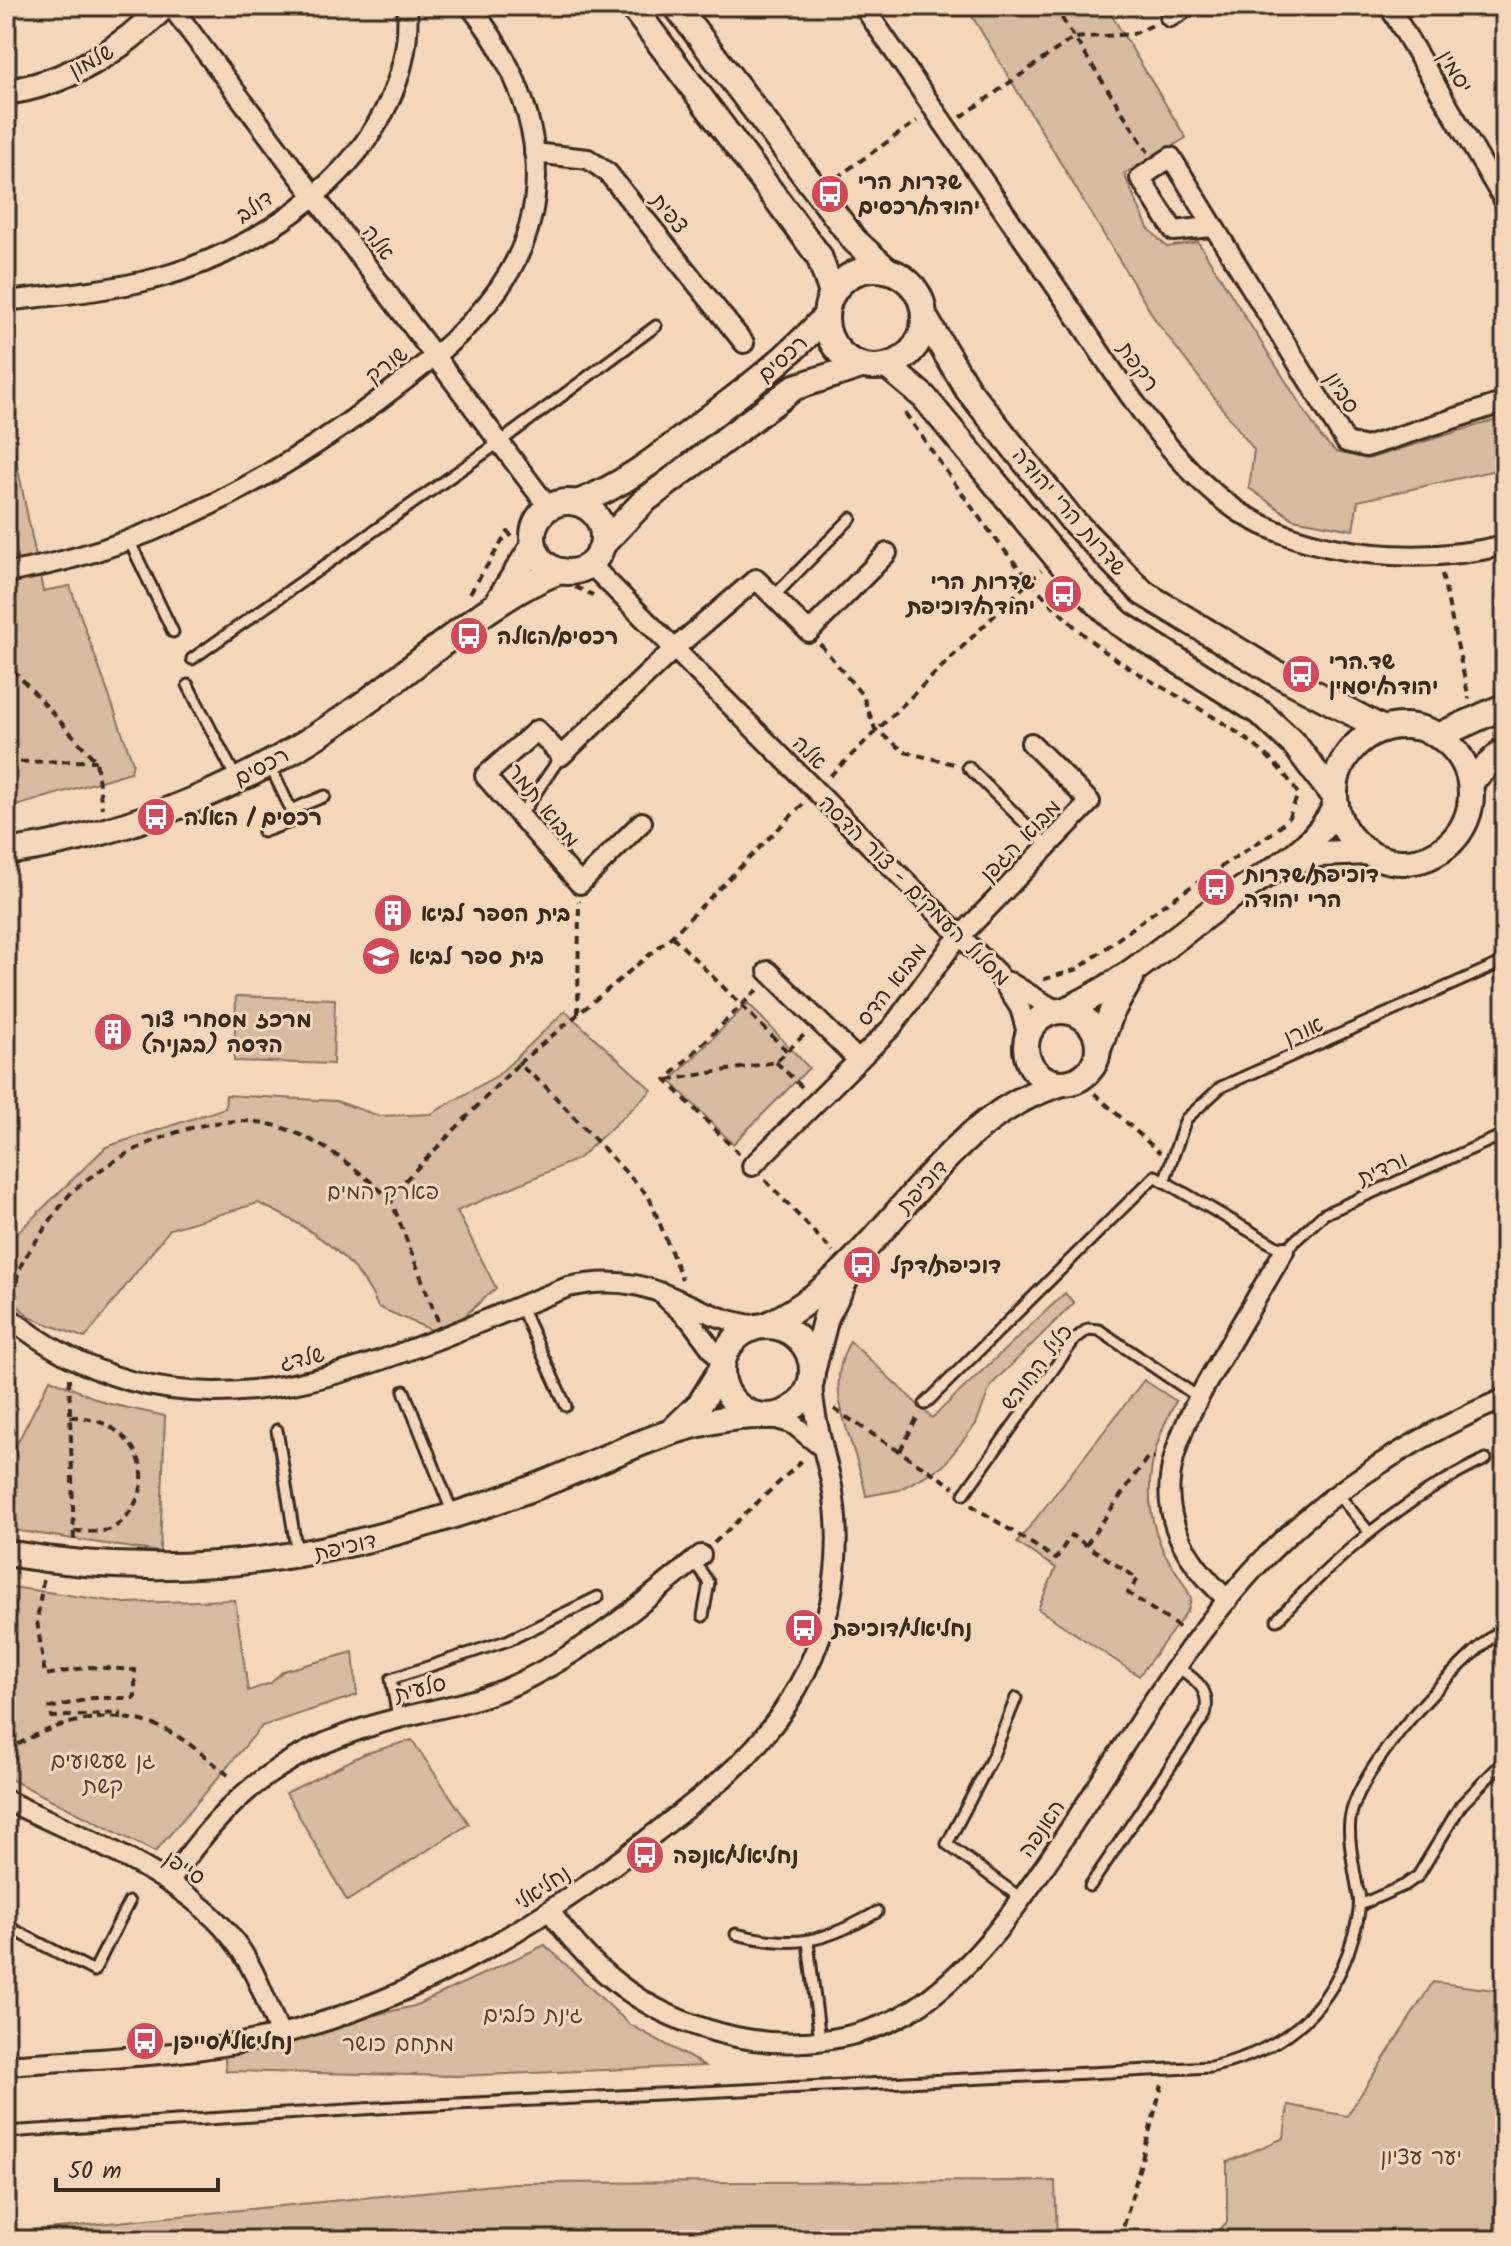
<svg xmlns="http://www.w3.org/2000/svg" width="1511" height="2246" font-family="Kalam,'Playpen Sans Hebrew',sans-serif">
<style>
.green{fill:#d6bba1;stroke:#887260;stroke-width:2}
.lines{fill:none;stroke-linecap:round;stroke-linejoin:round}
.lane-casing{stroke:#3b2a1e;stroke-width:15}
.street-casing{stroke:#3b2a1e;stroke-width:24}
.secondary-casing{stroke:#3b2a1e;stroke-width:30}
.path{stroke:#3b2a1e;stroke-width:4;stroke-dasharray:8 6;stroke-linecap:butt}
.lane{stroke:#f4d7ba;stroke-width:9}
.street{stroke:#f4d7ba;stroke-width:18}
.secondary{stroke:#f4d7ba;stroke-width:24}
.labels{text-anchor:middle;stroke-width:6;stroke-linejoin:round;paint-order:stroke}
.street-label{font-size:22px;fill:#3b2a1e;stroke:#f4d7ba}
.poi-label{font-size:22px;font-weight:bold;fill:#3b2a1e;stroke:#f4d7ba;text-anchor:start}
.park-label{font-size:22px;fill:#524032;stroke:#f4d7ba}
</style>
<rect width="100%" height="100%" fill="#f4d7ba"/>
<filter id="ink" filterUnits="userSpaceOnUse"><feTurbulence type="fractalNoise" baseFrequency=".0125" numOctaves="2"/><feDisplacementMap in="SourceGraphic" scale="16" xChannelSelector="R" yChannelSelector="G"/><feConvolveMatrix kernelMatrix="1 2 1 2 8 2 1 2 1" color-interpolation-filters="sRGB"/></filter>
<g filter="url(#ink)">
<g class="green">
<path d="M 966,6 L 1106,6 L 1186,138 L 1124,174 L 1148,228 L 1167,247 L 1198,242 L 1321,437 L 1336,452 L 1368,459 L 1505,417 L 1505,468 L 1358,501 L 1353,530 L 1293,519 L 1249,488 L 1254,450 L 1156,321 Z"/>
<path d="M 6,410 L 43,591 L 70,586 L 133,763 L 131,772 L 6,809 Z"/>
<path d="M 236,996 L 335,999 L 333,1064 L 234,1061 Z"/>
<path d="M 748,1003 L 809,1068 L 733,1144 L 670,1081 Z"/>
<path d="M 565,1011 L 652,1090 L 578,1159 L 457,1211 L 496,1288 L 443,1335 L 378,1307 C 358,1257 305,1224 258,1203 L 170,1229 L 85,1338 L 31,1318 L 6,1295 L 6,1244 L 106,1147 L 225,1108 L 226,1095 L 336,1101 L 379,1116 L 431,1114 L 498,1075 Z"/>
<path d="M 1065,1293 L 1074,1303 L 991,1385 L 976,1424 L 943,1466 L 899,1490 L 866,1496 C 857,1442 820,1394 850,1341 L 932,1418 Z"/>
<path d="M 50,1379 L 106,1403 L 165,1416 L 160,1552 L 6,1529 L 6,1465 Z"/>
<path d="M 1144,1380 L 1176,1401 C 1150,1448 1139,1499 1163,1550 C 1171,1567 1186,1582 1191,1599 L 1188,1610 L 1139,1676 L 1038,1609 L 1056,1568 L 1017,1543 Z"/>
<path d="M 11,1587 L 125,1603 L 235,1600 L 248,1691 L 271,1683 L 283,1671 L 353,1652 L 357,1695 L 262,1726 L 155,1852 L 6,1777 L 6,1617 Z"/>
<path d="M 412,1740 L 469,1824 L 347,1901 L 286,1793 L 364,1754 Z"/>
<path d="M 545,1945 L 629,2024 L 705,2066 L 458,2076 L 226,2071 L 224,2049 L 414,2006 Z"/>
<path d="M 1505,1978 L 1505,2240 L 1210,2240 L 1227,2222 L 1227,2162 L 1284,2138 L 1288,2105 L 1347,2116 L 1433,1982 L 1494,1990 Z"/>
<path d="M 1055,2181 L 1057,2240 L 6,2240 L 7,2233 L 514,2183 Z"/>
</g>
<g class="lines">
<g class="lane-casing">
<g id="lane">
<path d="M 129,540 L 173,632"/>
<path d="M 773,597 L 851,518"/>
<path d="M 192,659 L 500,442 L 656,326"/>
<path d="M 188,685 L 237,780"/>
<path d="M 968,767 L 1047,845"/>
<path d="M 291,810 L 325,796"/>
<path d="M 520,816 L 561,756"/>
<path d="M 263,832 L 296,820 L 269,764"/>
<path d="M 1164,1182 L 1186,1119 L 1221,1087 L 1505,961"/>
<path d="M 520,1305 L 566,1406"/>
<path d="M 404,1391 L 453,1514"/>
<path d="M 925,1404 L 1155,1176 L 1284,1251 L 1324,1214 L 1505,1134"/>
<path d="M 277,1430 L 297,1553"/>
<path d="M 1337,1493 L 1369,1532"/>
<path d="M 964,1494 L 1075,1339 L 1088,1329 L 1099,1330 L 1198,1397"/>
<path d="M 694,1561 L 709,1583 L 703,1616"/>
<path d="M 1277,1620 C 1339,1554 1404,1498 1486,1459"/>
<path d="M 1505,1627 C 1461,1658 1357,1766 1350,1820 C 1347,1842 1357,1881 1360,1905 L 1405,1885 L 1418,1876 L 1461,1805 L 1505,1760"/>
<path d="M 1016,1698 L 992,1758 L 947,1844 L 1022,1899"/>
<path d="M 398,1718 L 391,1679 L 509,1640 L 598,1597"/>
<path d="M 1090,1886 L 1205,1715 C 1211,1691 1198,1681 1179,1668"/>
<path d="M 6,1926 L 94,1971 L 129,1902"/>
<path d="M 736,1934 C 795,1949 825,1942 877,1912"/>
<path d="M 808,1942 L 820,2040"/>
<path d="M 6,2132 L 394,2107 L 1211,2067 C 1277,2052 1324,2018 1348,1953 C 1354,1934 1362,1912 1359,1892"/>
</g>
</g>
<g class="street-casing">
<g id="street">
<path d="M 171,6 L 549,508"/>
<path d="M 863,6 C 930,104 997,202 1065,300 C 1111,367 1171,469 1241,513 C 1314,558 1423,565 1505,545"/>
<path d="M 1389,6 L 1505,202"/>
<path d="M 1170,17 L 1188,6"/>
<path d="M 534,153 L 588,159 L 608,173 L 744,343"/>
<path d="M 1211,227 L 1174,231 L 1140,178 L 1171,157 L 1346,442 L 1366,447 L 1505,402"/>
<path d="M 6,301 C 57,295 108,291 157,278 C 277,246 417,142 407,6"/>
<path d="M 590,564 L 997,973 L 1020,1008 L 1028,1036"/>
<path d="M 6,573 C 150,549 282,475 396,387 C 439,354 483,318 510,271 C 562,181 529,81 470,6"/>
<path d="M 642,822 L 580,884 L 485,776 L 537,730 L 561,756 L 674,649 L 756,579 L 809,632 L 887,553"/>
<path d="M 768,971 L 858,1060"/>
<path d="M 1009,982 L 1057,1011"/>
<path d="M 752,1166 L 892,1027 L 952,945 L 1090,802 L 1031,743"/>
<path d="M 667,1299 L 690,1320 L 722,1363"/>
<path d="M 6,1315 C 193,1466 377,1361 568,1287 C 660,1267 683,1318 760,1326"/>
<path d="M 767,1416 L 793,1424 L 819,1445"/>
<path d="M 1228,1600 C 1139,1519 1164,1454 1219,1362 C 1241,1325 1262,1288 1284,1251"/>
<path d="M 6,1800 C 82,1838 188,1875 238,1946 C 257,1973 267,2004 280,2035"/>
<path d="M 169,1883 C 229,1791 292,1745 399,1718 C 435,1709 471,1703 505,1689 C 579,1657 639,1606 701,1555"/>
<path d="M 550,1911 C 598,1979 654,2019 736,2037 C 796,2050 870,2040 921,2004 C 980,1962 1019,1904 1059,1845 C 1121,1753 1178,1653 1252,1571 C 1322,1494 1410,1439 1505,1398"/>
<path d="M 6,2065 C 98,2058 192,2057 282,2034 C 425,1996 550,1918 664,1826 C 699,1798 737,1771 765,1735 C 796,1697 819,1651 830,1603 C 838,1565 839,1525 832,1486 C 824,1449 813,1417 812,1378"/>
</g>
</g>
<g class="secondary-casing">
<g id="secondary">
<path d="M 632,6 L 819,256 L 832,293"/>
<path d="M 676,6 L 855,241 L 887,270"/>
<path d="M 6,92 C 66,84 123,49 164,6"/>
<circle cx="875" cy="318" r="49"/>
<path d="M 925,318 L 968,390 L 1072,520 L 1143,593 L 1274,672 L 1383,729"/>
<path d="M 887,366 L 924,397 L 1082,588 L 1119,623 L 1262,714 L 1295,745 L 1335,798"/>
<circle cx="568" cy="537" r="35"/>
<path d="M 577,503 C 623,486 660,456 698,426 C 743,392 787,359 825,317"/>
<path d="M 603,544 L 644,501 L 795,387 L 861,366"/>
<path d="M 500,598 L 534,545"/>
<circle cx="1403" cy="794" r="68"/>
<path d="M 1438,736 L 1505,706"/>
<path d="M 1470,782 L 1505,749"/>
<path d="M 6,852 C 137,834 262,779 369,700 C 420,663 504,589 561,571"/>
<path d="M 1294,861 L 1319,854 L 1368,852"/>
<circle cx="1062" cy="1047" r="36"/>
<path d="M 1063,1011 C 1123,985 1168,943 1221,904 C 1263,873 1312,856 1336,805"/>
<path d="M 1099,1047 L 1112,1011 L 1131,978"/>
<path d="M 767,1325 C 886,1270 932,1120 1063,1083"/>
<circle cx="767" cy="1371" r="45"/>
<path d="M 813,1368 L 826,1317 L 845,1280"/>
<path d="M 676,1427 L 700,1404 L 721,1370"/>
<path d="M 6,1553 C 197,1586 350,1555 530,1489 C 605,1461 678,1417 760,1416"/>
</g>
</g>
<g class="path">
<path d="M 604,6 L 611,15"/>
<path d="M 1054,6 L 1148,152"/>
<path d="M 961,117 L 1073,38 L 1133,34 L 1153,25"/>
<path d="M 836,178 L 917,121"/>
<path d="M 905,413 C 962,492 1014,576 1089,639 C 1150,691 1258,724 1298,794 L 1289,817 L 1275,831 L 1162,906 L 1078,969 L 1042,980"/>
<path d="M 1442,574 L 1469,699"/>
<path d="M 575,587 L 593,595"/>
<path d="M 470,593 L 508,532 L 513,538"/>
<path d="M 820,644 L 863,696 L 875,729 L 905,752 L 954,764"/>
<path d="M 6,657 L 10,666 L 96,761 L 102,808"/>
<path d="M 6,675 L 10,666"/>
<path d="M 6,762 L 96,761"/>
<path d="M 830,776 L 1041,570"/>
<path d="M 672,936 L 787,1051"/>
<path d="M 578,1014 L 579,901"/>
<path d="M 776,1062 L 803,1088"/>
<path d="M 518,1064 L 672,936 L 804,803"/>
<path d="M 668,1080 L 776,1062 L 806,1033"/>
<path d="M 1084,1084 L 1160,1153"/>
<path d="M 739,1154 L 666,1080 L 759,988"/>
<path d="M 765,1180 L 833,1252"/>
<path d="M 13,1296 C 16,1285 18,1271 23,1261 C 27,1253 67,1196 72,1192 C 121,1148 214,1105 280,1127 C 321,1140 360,1171 391,1200"/>
<path d="M 438,1321 L 391,1200 L 396,1190 L 518,1064 L 544,1085 L 649,1197 L 682,1279"/>
<path d="M 69,1378 L 74,1541"/>
<path d="M 834,1409 L 954,1487"/>
<path d="M 70,1417 C 117,1415 162,1461 133,1507 C 128,1515 120,1525 111,1529 C 100,1533 85,1531 73,1531"/>
<path d="M 900,1451 L 918,1416"/>
<path d="M 971,1505 L 1056,1559 L 1071,1535 L 1138,1579 L 1128,1593 L 1183,1630"/>
<path d="M 714,1543 L 804,1459"/>
<path d="M 1086,1545 L 1147,1458 L 1155,1458"/>
<path d="M 43,1580 L 37,1621 L 45,1675 L 90,1667 L 135,1670 L 135,1698 L 93,1698 L 50,1708 L 52,1717 L 120,1713 L 120,1720"/>
<path d="M 6,1752 C 49,1722 116,1704 166,1730 C 189,1741 211,1762 232,1778"/>
<path d="M 1120,2240 L 1162,2085"/>
</g>
<use href="#lane" class="lane"/>
<use href="#street" class="street"/>
<use href="#secondary" class="secondary"/>
</g>
</g>
<defs>
<g id="bus-disc" transform="scale(2)"><circle r="9.5" fill="#d1495b" stroke="#f4d7ba"/><path d="M-5-6H5V4H4V6H2V4H-2V6H-4V4H-5ZM-3.5-4V0h7V-4ZM-3.5 1.2v1.5H-2V1.2ZM2 1.2v1.5H3.5V1.2Z" fill="#fff"/></g>
<g id="building-disc" transform="scale(2)"><circle r="9.5" fill="#d1495b" stroke="#f4d7ba"/><path d="M-4-6H4V6H1V3H-1V6H-4ZM-2.5-4.3h1.7v1.8h-1.7ZM.8-4.3h1.7v1.8H.8ZM-2.5-1h1.7V.8h-1.7ZM.8-1h1.7V.8H.8Z" fill="#fff"/></g>
<g id="school-disc" transform="scale(2)"><circle r="9.5" fill="#d1495b" stroke="#f4d7ba"/><path d="M0-5L7-2L0 1L-7-2ZM-4 1L0 2.5L4 1V4Q0 6-4 4Z" fill="#fff"/></g>
</defs>
<g fill-rule="evenodd">
<use href="#bus-disc" x="830" y="194"/>
<use href="#bus-disc" x="1063" y="594"/>
<use href="#bus-disc" x="469" y="636"/>
<use href="#bus-disc" x="1301" y="674"/>
<use href="#bus-disc" x="156" y="817"/>
<use href="#bus-disc" x="1216" y="887"/>
<use href="#building-disc" x="393" y="913"/>
<use href="#school-disc" x="381" y="956"/>
<use href="#building-disc" x="113" y="1032"/>
<use href="#bus-disc" x="862" y="1265"/>
<use href="#bus-disc" x="804" y="1628"/>
<use href="#bus-disc" x="645" y="1855"/>
<use href="#bus-disc" x="145" y="2041"/>
</g>
<g class="labels">
<g class="street-label">
<text transform="translate(91 60) rotate(-28)" y="8">שלמון</text>
<text transform="translate(1456 71) rotate(59)" y="8">יסמין</text>
<text transform="translate(254 206) rotate(-34)" y="8">דולב</text>
<text transform="translate(670 213) rotate(51)" y="8">צפית</text>
<text transform="translate(379 242) rotate(53)" y="8">אלה</text>
<text transform="translate(782 358) rotate(-42)" y="8">רכסים</text>
<text transform="translate(386 364) rotate(-37)" y="8">שורק</text>
<text transform="translate(1139 366) rotate(55)" y="8">רקפת</text>
<text transform="translate(1343 392) rotate(58)" y="8">סביון</text>
<text transform="translate(1070 511) rotate(49)" y="8">שדרות הרי יהודה</text>
<text transform="translate(810 752) rotate(45)" y="8">אלה</text>
<text transform="translate(261 766) rotate(-28)" y="8">רכסים</text>
<text transform="translate(544 805) rotate(51)" y="8">מבוא תמר</text>
<text transform="translate(1020 840) rotate(-46)" y="8">מבוא הגפן</text>
<text transform="translate(915 890) rotate(45)" y="8">מסלול העמקים - צור הדסה</text>
<text transform="translate(891 984) rotate(-52)" y="8">מבוא הדס</text>
<text transform="translate(1303 1030) rotate(-24)" y="8">אורן</text>
<text transform="translate(1382 1168) rotate(-24)" y="8">ורדית</text>
<text transform="translate(922 1186) rotate(-47)" y="8">דוכיפת</text>
<text transform="translate(302 1358) rotate(-13)" y="8">שלדג</text>
<text transform="translate(1036 1367) rotate(-52)" y="8">כליל החורש</text>
<text transform="translate(345 1546) rotate(-13)" y="8">דוכיפת</text>
<text transform="translate(420 1688) rotate(-14)" y="8">סלעית</text>
<text transform="translate(1041 1828) rotate(-56)" y="8">האנפה</text>
<text transform="translate(185 1867) rotate(33)" y="8">סייפן</text>
<text transform="translate(542 1887) rotate(-34)" y="8">נחליאלי</text>
</g>
<g class="poi-label">
<text x="858" y="189">שדרות הרי<tspan x="858" dy="25">יהודה/רכסים</tspan></text>
<text x="1035" y="589" text-anchor="end">שדרות הרי<tspan x="1035" dy="25">יהודה/דוכיפת</tspan></text>
<text x="497" y="644">רכסים/האלה</text>
<text x="1329" y="669">שד.הרי<tspan x="1329" dy="25">יהודה/יסמין</tspan></text>
<text x="184" y="825">רכסים / האלה</text>
<text x="1244" y="882">דוכיפת/שדרות<tspan x="1244" dy="25">הרי יהודה</tspan></text>
<text x="421" y="921">בית הספר לביא</text>
<text x="409" y="964">בית ספר לביא</text>
<text x="141" y="1027">מרכז מסחרי צור<tspan x="141" dy="25">הדסה (בבניה)</tspan></text>
<text x="890" y="1273">דוכיפת/דקל</text>
<text x="832" y="1636">נחליאלי/דוכיפת</text>
<text x="673" y="1863">נחליאלי/אנפה</text>
<text x="173" y="2049">נחליאלי/סייפן</text>
</g>
<g class="park-label">
<text x="383" y="1199">פארק המים</text>
<text x="103" y="1768">גן שעשועים<tspan x="103" dy="25">קשת</tspan></text>
<text x="533" y="2022">גינת כלבים</text>
<text x="398" y="2051">מתחם כושר</text>
<text x="1421" y="2164">יער עציון</text>
</g>
</g>
<rect width="1511" height="2246" fill="none" stroke="#f4d7ba" stroke-width="32"/>
<rect x="16" y="16" width="1479" height="2214" fill="none" stroke="#3b2a1e" stroke-width="3" filter="url(#ink)"/>
<path d="M56 2178v12h162v-12" fill="none" stroke="#3b2a1e" stroke-width="4"/>
<text x="68" y="2178" font-size="24" fill="#3b2a1e" stroke="#f4d7ba" stroke-width="6" paint-order="stroke">50 m</text>
</svg>
